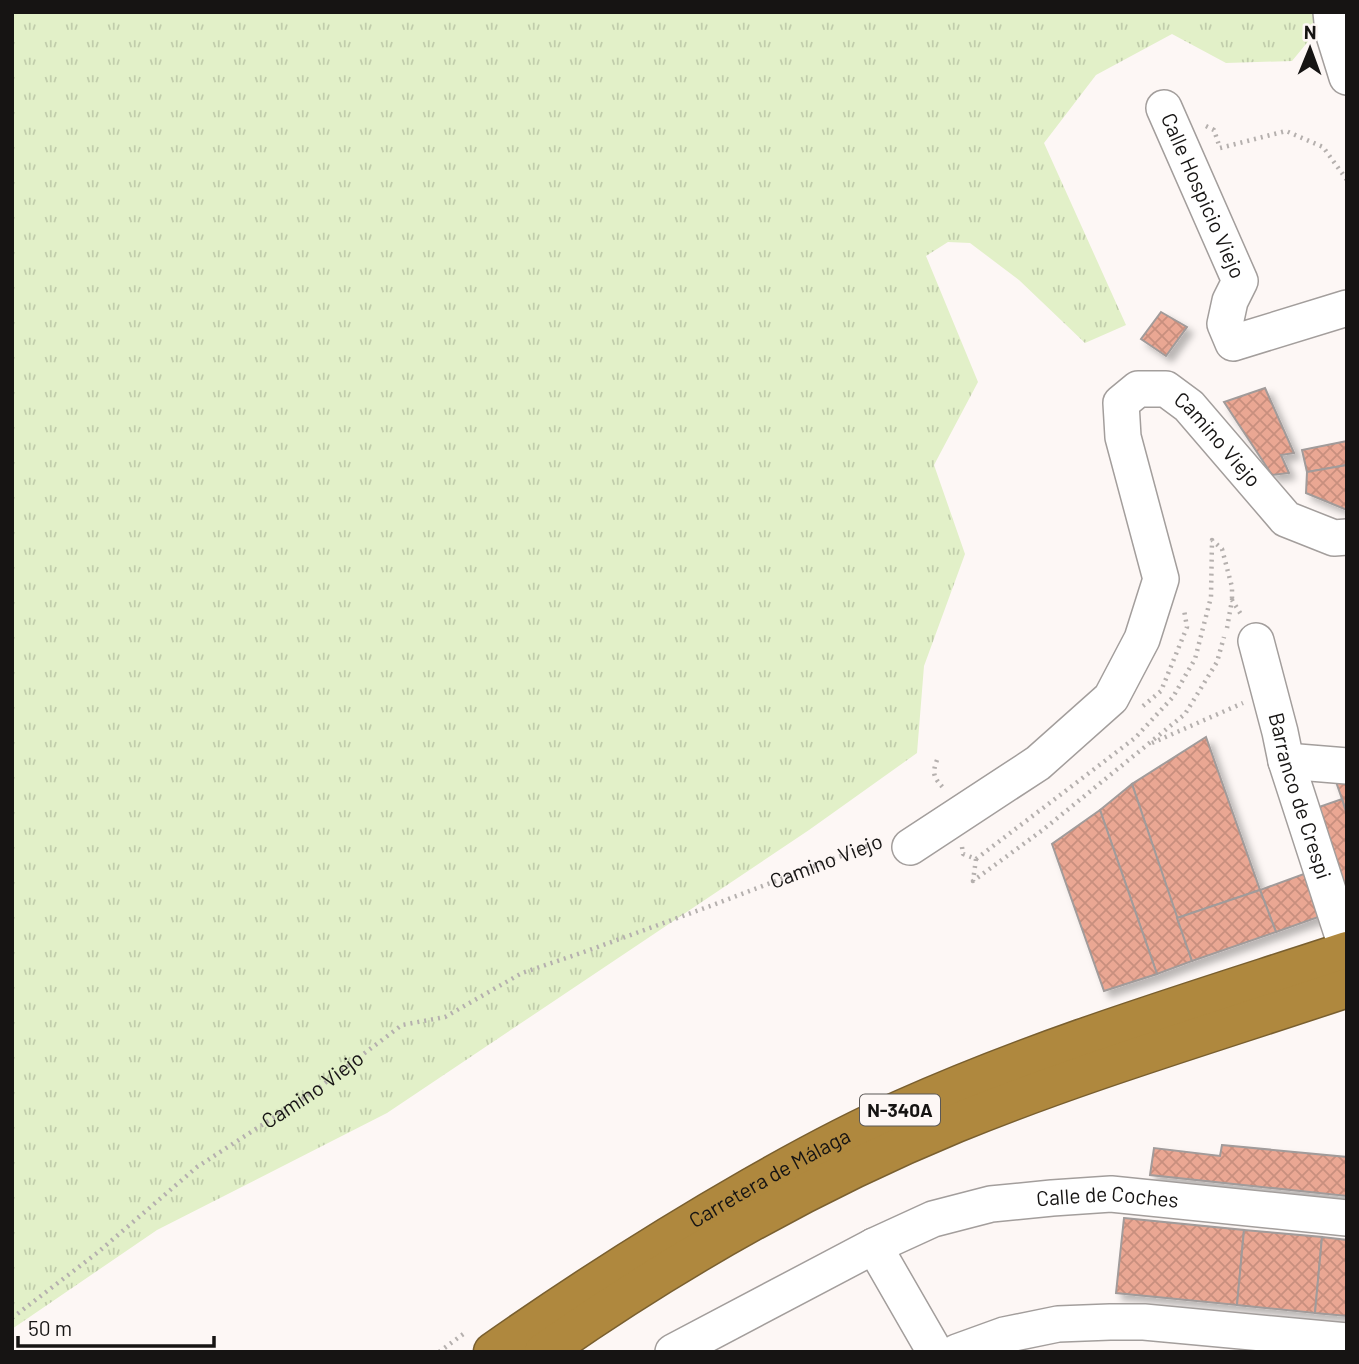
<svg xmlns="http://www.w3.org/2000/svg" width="1359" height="1364" font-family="Barlow,sans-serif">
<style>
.grass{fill:url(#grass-tufts)}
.building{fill:url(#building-cross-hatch);stroke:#a19b9a;stroke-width:2;filter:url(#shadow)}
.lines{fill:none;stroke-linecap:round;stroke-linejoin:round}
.minor-casing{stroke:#a39e9c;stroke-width:38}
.highway-casing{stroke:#795f2f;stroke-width:41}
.path{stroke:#b5b0ae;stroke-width:4.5;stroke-dasharray:2 5;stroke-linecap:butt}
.minor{stroke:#fff;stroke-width:35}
.highway{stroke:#af883e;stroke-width:38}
.labels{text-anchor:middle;stroke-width:5;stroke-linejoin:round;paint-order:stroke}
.shield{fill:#fdf7f5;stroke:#5b5857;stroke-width:2}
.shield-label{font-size:19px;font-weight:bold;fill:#161413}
.street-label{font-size:21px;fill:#161413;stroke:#fdf7f5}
</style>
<defs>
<pattern id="grass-tufts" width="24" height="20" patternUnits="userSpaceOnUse" patternTransform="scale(1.75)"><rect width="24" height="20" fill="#e2f0c8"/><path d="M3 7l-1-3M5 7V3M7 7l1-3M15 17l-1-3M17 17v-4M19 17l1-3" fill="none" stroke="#c1cdab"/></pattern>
<pattern id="building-cross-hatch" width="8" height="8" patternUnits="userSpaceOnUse" patternTransform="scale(1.75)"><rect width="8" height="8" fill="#eaa793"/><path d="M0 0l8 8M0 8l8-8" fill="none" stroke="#c88f7e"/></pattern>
<filter id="shadow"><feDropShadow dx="6" dy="6" stdDeviation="3.5" flood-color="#0004"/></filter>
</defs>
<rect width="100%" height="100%" fill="#fdf7f5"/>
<path class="grass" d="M 12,12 L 1320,12 L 1315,33 L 1292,61 L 1226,63 L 1172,34 L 1096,75 L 1044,143 L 1126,325 L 1085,343 L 1019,280 L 970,243 L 948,242 L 926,256 L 978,382 L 934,465 L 965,554 L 924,666 L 917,753 L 809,830 L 387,1113 L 157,1230 L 12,1329 Z"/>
<g class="building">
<path d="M 1161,312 L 1187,327 L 1166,356 L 1141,339 Z"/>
<path d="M 1265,388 L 1294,453 L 1281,455 L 1289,473 L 1272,475 L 1224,402 Z"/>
<path d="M 1347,441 L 1347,465 L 1307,472 L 1302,450 Z"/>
<path d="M 1347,465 L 1347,510 L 1306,493 L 1307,472 Z"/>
<path d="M 1206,737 L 1260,890 L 1177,918 L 1132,784 Z"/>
<path d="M 1334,776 L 1347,776 L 1347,815 L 1342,799 Z"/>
<path d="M 1132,784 L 1192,961 L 1157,974 L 1100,810 Z"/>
<path d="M 1342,799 L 1347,815 L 1347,907 L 1313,809 Z"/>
<path d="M 1100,810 L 1157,974 L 1104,991 L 1052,844 Z"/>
<path d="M 1312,871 L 1327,914 L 1276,932 L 1260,890 Z"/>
<path d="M 1260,890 L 1276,932 L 1192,961 L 1177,918 Z"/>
<path d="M 1222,1145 L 1347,1157 L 1347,1196 L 1150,1175 L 1154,1148 L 1220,1156 Z"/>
<path d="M 1124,1218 L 1244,1230 L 1237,1305 L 1116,1293 Z"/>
<path d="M 1244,1230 L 1322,1237 L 1315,1313 L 1237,1305 Z"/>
<path d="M 1322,1237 L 1347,1240 L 1347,1316 L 1315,1313 Z"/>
</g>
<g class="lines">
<g class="minor-casing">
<g id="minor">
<path d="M 1331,12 L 1333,32 L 1347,77"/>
<path id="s2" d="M 1164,108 L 1240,281 L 1230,301 L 1225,324 L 1233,343 L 1347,308"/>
<path id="s3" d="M 1256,641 L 1280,732 L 1286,761 L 1347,949"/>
<path d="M 1286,761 L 1347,766"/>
<path id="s4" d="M 910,847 L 1038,763 L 1111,698 L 1142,639 L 1161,579 L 1123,437 L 1121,403 L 1138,389 L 1166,389 L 1189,406 L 1286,519 L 1334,538 L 1347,537"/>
<path d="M 874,1246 L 935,1352"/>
<path id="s5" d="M 673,1352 L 874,1246 L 933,1219 L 991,1204 L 1052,1198 L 1111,1194 L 1347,1218"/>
<path d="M 957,1352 L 1004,1335 L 1058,1324 L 1110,1322 L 1144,1322 L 1347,1341"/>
</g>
</g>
<g class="highway-casing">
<g id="highway">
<path id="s6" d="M 493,1352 C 577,1293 663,1238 752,1187 C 801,1159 851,1132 903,1109 C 1046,1045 1198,1000 1347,951"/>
<path d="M 544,1352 C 671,1263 813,1182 956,1123 C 1084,1071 1216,1032 1347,988"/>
</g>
</g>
<g class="path">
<path d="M 1206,126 L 1214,130 L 1220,148 L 1286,131 L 1323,147 L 1347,180"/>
<path d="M 1227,628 L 1232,600 L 1242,616"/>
<path d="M 1143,706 L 1161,691 L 1187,627 L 1184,610"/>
<path d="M 1152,743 L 1243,703"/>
<path d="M 937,760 C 931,776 935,778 945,790"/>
<path d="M 962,847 L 963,854 L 976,859 L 1135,738 L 1173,697 L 1195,659 L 1211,597 L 1212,540 L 1222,549 L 1232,587 L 1232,600"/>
<path d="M 976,859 L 973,881 L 1044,829 L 1185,714 L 1217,662 L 1224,637"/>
<path id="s1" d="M 12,1318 L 97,1253 L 197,1167 L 313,1092 L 402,1025 L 445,1017 L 522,973 L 584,952 L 713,905 L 883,840"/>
<path d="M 439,1352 L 466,1332"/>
</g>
<use href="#minor" class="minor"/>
<use href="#highway" class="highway"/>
</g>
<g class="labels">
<rect class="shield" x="860" y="1094.5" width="80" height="31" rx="5"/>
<g class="shield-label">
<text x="900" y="1117">N-340A</text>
</g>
<g class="street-label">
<text dy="7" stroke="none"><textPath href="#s2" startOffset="96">Calle Hospicio Viejo</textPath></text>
<text dy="7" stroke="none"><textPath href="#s4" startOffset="684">Camino Viejo</textPath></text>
<text dy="7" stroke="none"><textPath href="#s3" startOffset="161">Barranco de Crespi</textPath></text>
<text dy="7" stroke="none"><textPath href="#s1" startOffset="945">Camino Viejo</textPath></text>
<text dy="7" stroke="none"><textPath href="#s1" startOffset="378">Camino Viejo</textPath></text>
<text dy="7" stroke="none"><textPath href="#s6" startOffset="327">Carretera de Málaga</textPath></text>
<text dy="7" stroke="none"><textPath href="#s5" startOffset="469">Calle de Coches</textPath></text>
</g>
</g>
<rect width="1359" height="1364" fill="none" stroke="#161413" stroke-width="28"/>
<g transform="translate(1310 49) rotate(1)" stroke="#fdf7f5" stroke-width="5" paint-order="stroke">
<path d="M0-5L12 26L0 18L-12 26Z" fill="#161413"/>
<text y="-10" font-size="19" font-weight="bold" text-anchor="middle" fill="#161413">N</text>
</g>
<path d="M18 1336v10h196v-10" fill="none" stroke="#161413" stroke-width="3.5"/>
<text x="28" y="1336" font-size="21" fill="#161413" stroke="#fdf7f5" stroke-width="5" paint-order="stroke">50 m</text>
</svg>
